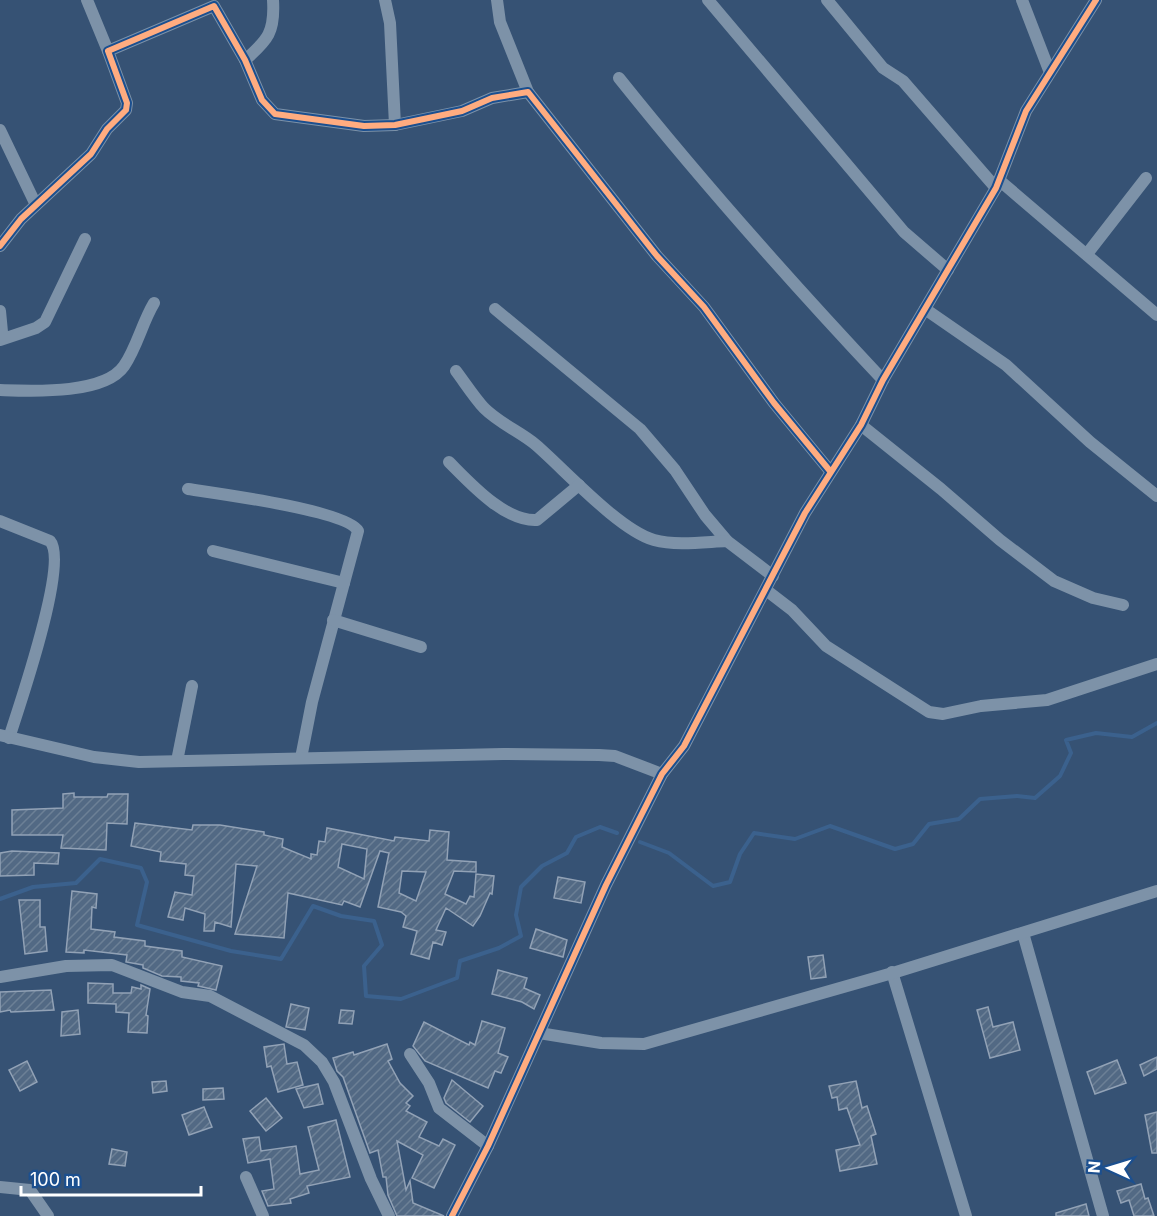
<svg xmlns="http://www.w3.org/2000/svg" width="1157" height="1216" font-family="Inter,sans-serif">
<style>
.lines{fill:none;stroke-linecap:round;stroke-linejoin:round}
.stream{stroke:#3b618d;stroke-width:4}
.building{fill:url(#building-hatch);stroke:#92a2b6;stroke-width:1.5;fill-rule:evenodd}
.minor{stroke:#7d92a8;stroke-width:12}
.cycleway-casing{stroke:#1b4f8f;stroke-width:10}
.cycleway{stroke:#ffac80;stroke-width:6}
</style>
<defs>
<pattern id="building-hatch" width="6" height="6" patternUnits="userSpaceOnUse" patternTransform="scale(1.5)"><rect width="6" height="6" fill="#526984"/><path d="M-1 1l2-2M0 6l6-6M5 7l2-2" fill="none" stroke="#6c8096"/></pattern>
</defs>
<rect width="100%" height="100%" fill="#365274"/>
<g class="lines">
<g class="stream">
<path d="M 640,842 L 669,853 L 713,886 L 730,882 L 740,854 L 754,833 L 795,839 L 830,826 L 895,849 L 913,844 L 929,824 L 959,819 L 980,799 L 1017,796 L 1035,798 L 1060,776 L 1071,753 L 1066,740 L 1096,733 L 1132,737 L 1157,723"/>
<path d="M 0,899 L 33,887 L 76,883 L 100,859 L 141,868 L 147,882 L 137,925 L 231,951 L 281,959 L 313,906 L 341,916 L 374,921 L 382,945 L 364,966 L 366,996 L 401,999 L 457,978 L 460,961 L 499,948 L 521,936 L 516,915 L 521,887 L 542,866 L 567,853 L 576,837 L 600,827 L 617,833"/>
</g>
</g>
<g class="building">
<path d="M 74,793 L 74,797 L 107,797 L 108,794 L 128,794 L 127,824 L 107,823 L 106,850 L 61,848 L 63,835 L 12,835 L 12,810 L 63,808 L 63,794 Z"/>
<path d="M 135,823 L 192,830 L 193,825 L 220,825 L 264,832 L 264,835 L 283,839 L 282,847 L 311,859 L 311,854 L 317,855 L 319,841 L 325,842 L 327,828 L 394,841 L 395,837 L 429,841 L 430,830 L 449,832 L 447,860 L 476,862 L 476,872 L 454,871 L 445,894 L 466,904 L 470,896 L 474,897 L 476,874 L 494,876 L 492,894 L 490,893 L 480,916 L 473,926 L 446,908 L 436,930 L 446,932 L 442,945 L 433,942 L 429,959 L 411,954 L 417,931 L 403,927 L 406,916 L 401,912 L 378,907 L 389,853 L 380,851 L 360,907 L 344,901 L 342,905 L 288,893 L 284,938 L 235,934 L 257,866 L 236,864 L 231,927 L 215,922 L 214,931 L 204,931 L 205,914 L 185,908 L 183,920 L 168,917 L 175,892 L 192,895 L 194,876 L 185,875 L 186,864 L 160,861 L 161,852 L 131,846 ZM 342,844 L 367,849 L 364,879 L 338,867 ZM 402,871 L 426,872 L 416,901 L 399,893 Z"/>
<path d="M 12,851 L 59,853 L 58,864 L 34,863 L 34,875 L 0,876 L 0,853 Z"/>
<path d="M 558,877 L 585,882 L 581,903 L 554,898 Z"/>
<path d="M 72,891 L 97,894 L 96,908 L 92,907 L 91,929 L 115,932 L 114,937 L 145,941 L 145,946 L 182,951 L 182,957 L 222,966 L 216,990 L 198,986 L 199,983 L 181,981 L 181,977 L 162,976 L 143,968 L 143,965 L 126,962 L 127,955 L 84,950 L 84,953 L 66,952 Z"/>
<path d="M 19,900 L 40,900 L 40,927 L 45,927 L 47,951 L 25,954 Z"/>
<path d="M 536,929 L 567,940 L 563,957 L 530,948 Z"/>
<path d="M 823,955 L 826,977 L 811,979 L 808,957 Z"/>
<path d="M 498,970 L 527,978 L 524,988 L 540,995 L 534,1009 L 522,1002 L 492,994 Z"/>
<path d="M 88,983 L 113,984 L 113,993 L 131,993 L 132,987 L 141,989 L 141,985 L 150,989 L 146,1015 L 148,1016 L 147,1033 L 128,1032 L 129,1013 L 116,1012 L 116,1004 L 88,1003 Z"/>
<path d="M 51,990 L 54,1010 L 11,1012 L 10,1010 L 0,1012 L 0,992 Z"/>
<path d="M 291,1004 L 309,1008 L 305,1030 L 286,1027 Z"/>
<path d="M 988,1007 L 993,1027 L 1013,1022 L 1020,1050 L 990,1058 L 977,1010 Z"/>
<path d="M 78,1010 L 80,1034 L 61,1036 L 62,1012 Z"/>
<path d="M 341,1010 L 354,1011 L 352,1024 L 339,1023 Z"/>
<path d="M 482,1021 L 505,1028 L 498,1053 L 508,1057 L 501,1073 L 495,1071 L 488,1088 L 425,1061 L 413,1046 L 424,1022 L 469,1045 L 470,1042 L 475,1045 Z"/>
<path d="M 284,1044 L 287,1064 L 297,1062 L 303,1085 L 278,1092 L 271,1066 L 267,1067 L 264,1047 Z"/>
<path d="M 387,1044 L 392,1059 L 388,1061 L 400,1083 L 413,1096 L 406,1103 L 410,1106 L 406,1111 L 427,1122 L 419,1137 L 439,1146 L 443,1139 L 455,1145 L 434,1188 L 412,1178 L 423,1155 L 397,1141 L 406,1190 L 410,1181 L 413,1203 L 444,1216 L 397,1216 L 388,1195 L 386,1177 L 383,1177 L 378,1150 L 370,1153 L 343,1077 L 337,1071 L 333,1058 L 353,1052 L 354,1055 Z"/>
<path d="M 1157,1057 L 1157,1069 L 1144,1076 L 1140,1065 Z"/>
<path d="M 1117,1060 L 1126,1083 L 1095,1094 L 1087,1072 Z"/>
<path d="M 27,1061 L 37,1082 L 20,1091 L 9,1070 Z"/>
<path d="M 452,1080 L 483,1106 L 470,1122 L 446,1103 L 444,1098 Z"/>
<path d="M 166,1081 L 167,1091 L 153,1093 L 152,1082 Z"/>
<path d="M 856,1081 L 862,1108 L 867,1106 L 876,1134 L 871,1136 L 877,1164 L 840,1171 L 836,1150 L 860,1145 L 847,1108 L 839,1110 L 837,1097 L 832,1098 L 829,1086 Z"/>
<path d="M 318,1084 L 323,1104 L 304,1108 L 296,1089 Z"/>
<path d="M 223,1088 L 224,1099 L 203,1100 L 203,1089 Z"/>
<path d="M 266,1098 L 282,1118 L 266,1131 L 250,1111 Z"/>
<path d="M 204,1107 L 212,1127 L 189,1135 L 182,1115 Z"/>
<path d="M 1157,1112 L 1157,1153 L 1152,1153 L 1145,1115 Z"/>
<path d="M 336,1120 L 350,1177 L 307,1186 L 309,1193 L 290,1199 L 291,1203 L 268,1206 L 262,1191 L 274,1189 L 270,1159 L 248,1163 L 243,1139 L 259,1137 L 261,1151 L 296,1146 L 300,1174 L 319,1170 L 308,1127 Z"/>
<path d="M 112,1149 L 127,1152 L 125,1166 L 109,1164 Z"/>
<path d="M 1141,1184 L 1145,1199 L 1148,1198 L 1154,1216 L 1134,1216 L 1129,1200 L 1121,1203 L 1117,1191 Z"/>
<path d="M 1086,1204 L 1089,1216 L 1056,1216 L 1056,1213 Z"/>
</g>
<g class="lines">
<g class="minor">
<path d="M 87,0 L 108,51"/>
<path d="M 385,0 L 390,23 L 395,125"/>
<path d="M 497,0 L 500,22 L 528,92"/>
<path d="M 708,0 L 904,232 L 948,270"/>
<path d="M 827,0 L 883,68 L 903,81 L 996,188"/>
<path d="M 1022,0 L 1049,70"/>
<path d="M 245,60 C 268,40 275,32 273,0"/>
<path d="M 619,78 C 703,183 791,282 883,380"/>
<path d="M 0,130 L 36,205"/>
<path d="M 999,180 L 1157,315"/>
<path d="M 0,246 L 21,219 L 91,154 L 107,129 L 126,110 L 127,103 L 108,51 L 214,6 L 245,60 L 262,100 L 275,114 L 364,126 L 395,125 L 462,111 L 492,98 L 528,92 L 657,256 L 704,307 L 774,403 L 830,471"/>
<path d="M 1087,254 L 1146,178"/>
<path d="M 495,309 L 640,429 L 675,470 L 705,515 L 727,541 L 773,576"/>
<path d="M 925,309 L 1006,365 L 1090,442 L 1157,496"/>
<path d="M 0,311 L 2,332 L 0,336"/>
<path d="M 0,340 L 36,328 L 45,322 L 85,239"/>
<path d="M 456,371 C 465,383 474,397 484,408 C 500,424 521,432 536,445 C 565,470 619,530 654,540 C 676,546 704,542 727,541"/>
<path d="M 0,390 C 31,391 104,395 124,366 C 137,347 142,323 154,303"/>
<path d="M 861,425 L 941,489 L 1000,540 L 1054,581 L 1093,598 L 1123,605"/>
<path d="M 449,462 C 470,483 505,522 537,520 L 579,485"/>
<path d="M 188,489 C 215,493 348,511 358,531 L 312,702 L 301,758"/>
<path d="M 0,521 L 50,541 C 69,562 19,707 9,738"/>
<path d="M 213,551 L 344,583"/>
<path d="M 766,590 L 792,610 L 826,646 L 929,712 L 943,714 L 981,706 L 1047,700 L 1157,664"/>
<path d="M 333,620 L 421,647"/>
<path d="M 0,735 L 94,757 L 139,762 L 503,754 L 599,755 L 615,756 L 662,774"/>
<path d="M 177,761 L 192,686"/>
<path d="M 1023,933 L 1103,1216"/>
<path d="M 892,972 L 966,1216"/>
<path d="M 0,977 L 66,966 L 112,965 L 182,992 L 210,996 L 304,1045 L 322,1062 L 334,1082 L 371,1179 L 389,1216"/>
<path d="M 539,1033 L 601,1043 L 644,1044 L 896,972 L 1157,891"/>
<path d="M 410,1054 L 429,1083 L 439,1108 L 488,1146"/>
<path d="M 246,1177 L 263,1216"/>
<path d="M 0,1187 L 30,1190 L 48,1216"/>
<path d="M 452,1216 L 488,1146 L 606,885 L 662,774 L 684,746 L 805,513 L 861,425 L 883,380 L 996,188 L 1026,111 L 1096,0"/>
</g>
<g class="cycleway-casing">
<g id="cycleway">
<path d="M 0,246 L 21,219 L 91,154 L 107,129 L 126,110 L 127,103 L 108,51 L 214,6 L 245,60 L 262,100 L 275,114 L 364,126 L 395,125 L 462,111 L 492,98 L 528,92 L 657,256 L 704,307 L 774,403 L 830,471"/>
<path d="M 452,1216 L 488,1146 L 606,885 L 662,774 L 684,746 L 805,513 L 861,425 L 883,380 L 996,188 L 1026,111 L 1096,0"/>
</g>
</g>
<use href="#cycleway" class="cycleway"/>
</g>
<g transform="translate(1109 1168) rotate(274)" stroke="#1b4f8f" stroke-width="4.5" paint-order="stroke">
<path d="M0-4.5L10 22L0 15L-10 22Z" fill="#ffffff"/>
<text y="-9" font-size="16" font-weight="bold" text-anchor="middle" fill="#ffffff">N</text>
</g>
<path d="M21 1186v9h180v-9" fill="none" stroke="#ffffff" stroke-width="3"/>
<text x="30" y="1186" font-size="18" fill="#ffffff" stroke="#1b4f8f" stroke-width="4.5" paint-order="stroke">100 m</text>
</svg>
